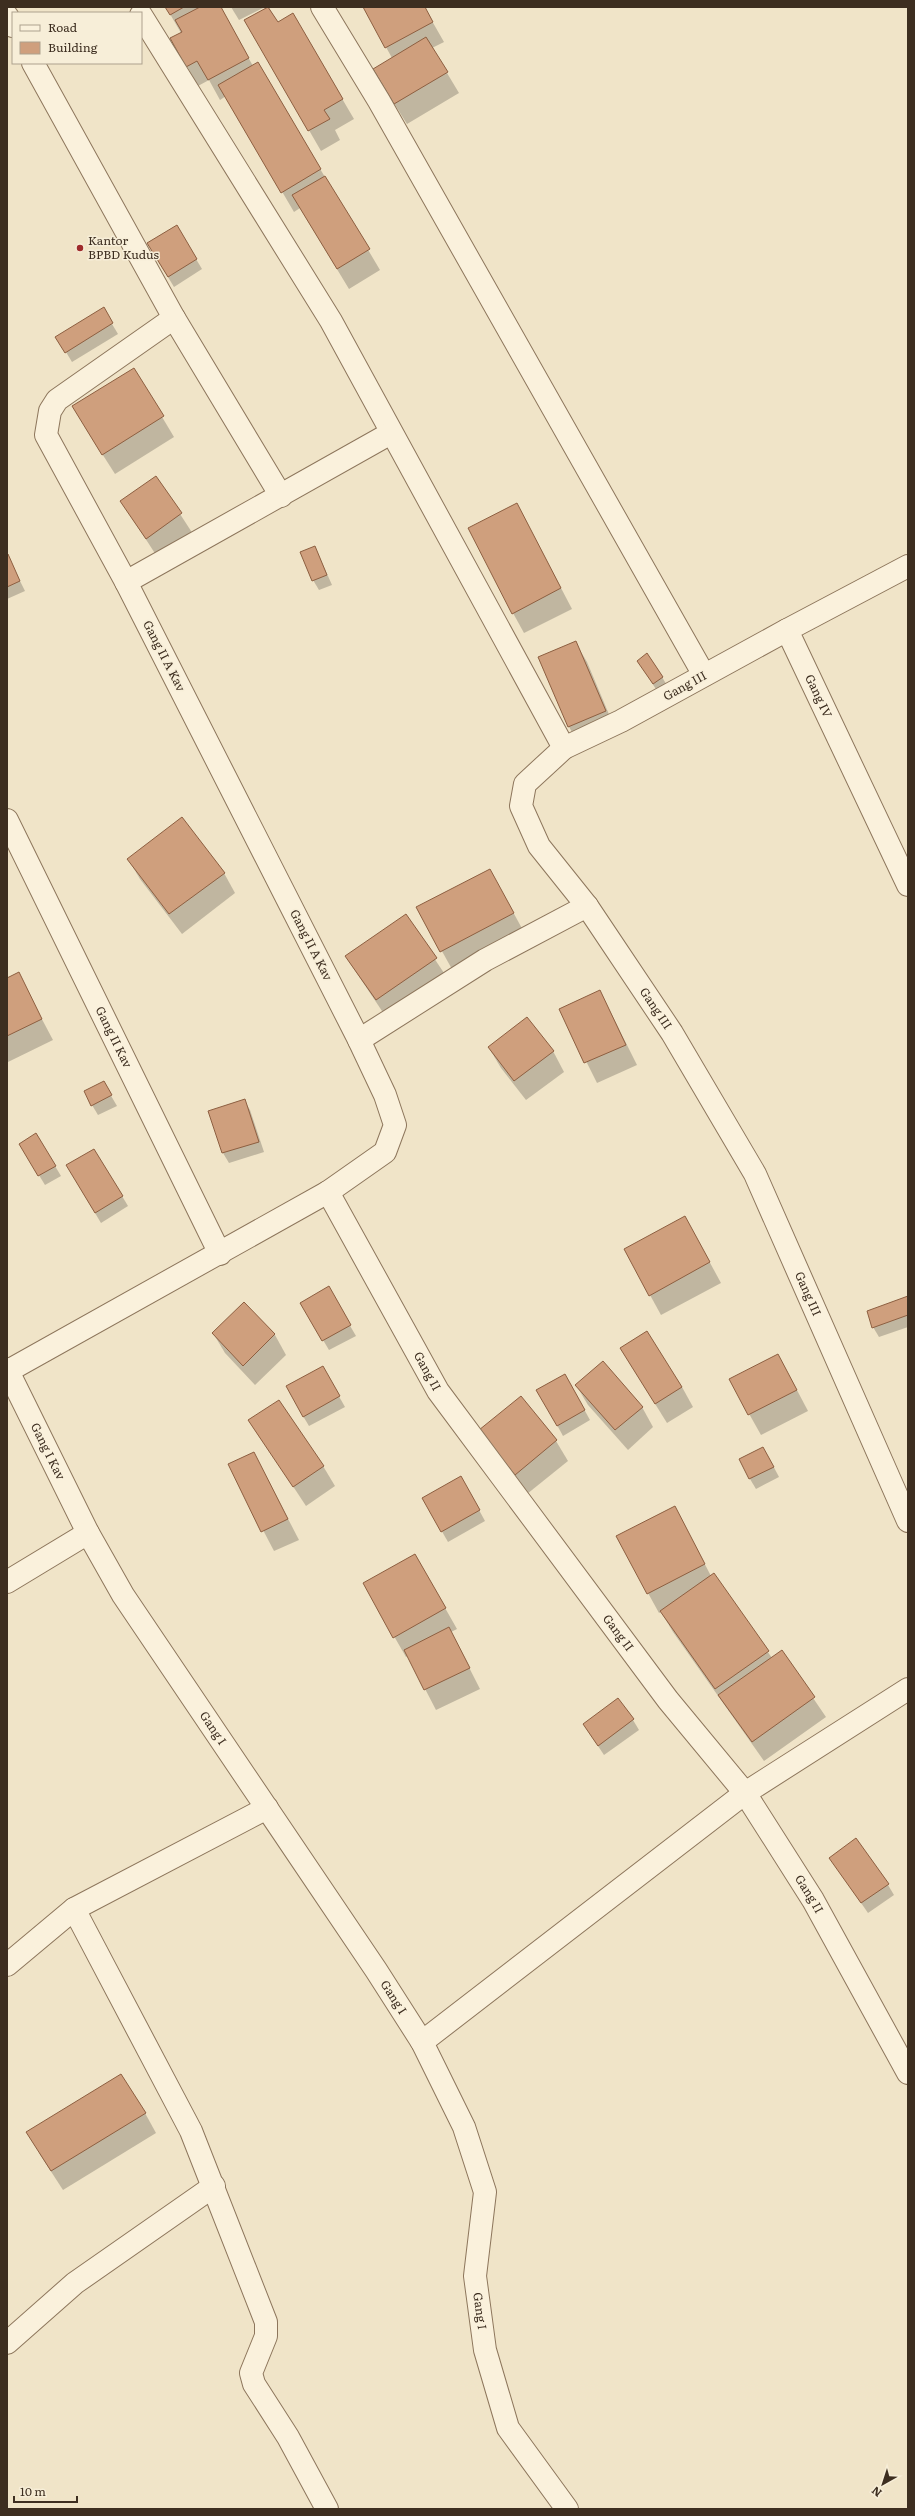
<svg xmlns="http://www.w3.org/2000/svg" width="915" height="2516" font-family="Literata,serif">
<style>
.shadow{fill:#0003}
.building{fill:#cf9f7d;stroke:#8d5f41}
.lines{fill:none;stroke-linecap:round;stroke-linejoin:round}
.minor-casing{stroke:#8d765c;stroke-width:24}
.minor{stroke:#faf1dc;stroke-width:22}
.poi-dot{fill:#9e2a2b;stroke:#f7eed8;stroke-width:1.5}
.labels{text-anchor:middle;stroke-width:3;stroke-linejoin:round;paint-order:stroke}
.poi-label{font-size:12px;fill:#3d2e20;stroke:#f7eed8;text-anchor:start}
.street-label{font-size:12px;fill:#3d2e20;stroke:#f7eed8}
</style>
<rect width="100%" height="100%" fill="#f0e4c8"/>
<g class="shadow">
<path d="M 166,7 L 220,7 L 253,66 L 258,64 L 380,270 L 349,289 L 300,208 L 294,212 L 226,96 L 220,100 L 209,80 L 198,86 L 187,66 L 181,33 Z"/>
<path d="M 231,7 L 265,7 L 239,20 Z"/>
<path d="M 364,7 L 424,7 L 444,42 L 432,48 L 459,93 L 407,124 L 385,89 L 392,58 Z"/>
<path d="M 269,8 L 278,23 L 293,15 L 354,119 L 335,130 L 340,140 L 321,151 L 246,21 Z"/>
<path d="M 154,254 L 196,259 L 202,269 L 174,287 Z"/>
<path d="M 103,309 L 118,334 L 72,362 L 57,337 Z"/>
<path d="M 134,370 L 174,437 L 115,474 L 85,427 Z"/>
<path d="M 156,477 L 193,534 L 158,558 L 121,501 Z"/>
<path d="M 517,504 L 572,609 L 524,633 L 513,613 Z"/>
<path d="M 315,547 L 332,585 L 319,590 L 313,580 Z"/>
<path d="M 7,555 L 25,591 L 7,599 Z"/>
<path d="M 575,642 L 587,662 L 616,731 L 581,747 L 569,727 L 539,658 Z"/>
<path d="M 638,661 L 662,677 L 668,687 L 659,694 Z"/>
<path d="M 128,859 L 224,873 L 235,893 L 182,934 L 140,879 Z"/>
<path d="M 501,890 L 525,934 L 453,971 L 418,908 Z"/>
<path d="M 406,916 L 448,979 L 388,1020 L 346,957 Z"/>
<path d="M 18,974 L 53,1040 L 8,1062 L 7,979 Z"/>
<path d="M 600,991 L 637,1065 L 597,1083 L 560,1009 Z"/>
<path d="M 489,1048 L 553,1051 L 564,1072 L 526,1100 L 501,1068 Z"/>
<path d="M 103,1082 L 117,1106 L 98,1115 L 92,1105 Z"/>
<path d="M 244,1100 L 250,1110 L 264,1152 L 229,1163 L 223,1153 L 210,1111 Z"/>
<path d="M 26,1154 L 55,1166 L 61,1176 L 45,1185 Z"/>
<path d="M 73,1176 L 122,1196 L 128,1206 L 101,1223 Z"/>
<path d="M 696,1237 L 721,1283 L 661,1315 L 650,1295 Z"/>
<path d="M 328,1288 L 356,1336 L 329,1350 L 301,1303 Z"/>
<path d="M 908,1297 L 908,1327 L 879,1337 L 873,1327 Z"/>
<path d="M 244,1303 L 275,1335 L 286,1355 L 255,1385 L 225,1353 L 213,1333 Z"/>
<path d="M 621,1349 L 682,1387 L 693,1407 L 667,1423 Z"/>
<path d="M 565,1375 L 590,1420 L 563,1436 L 538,1390 Z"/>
<path d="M 789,1375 L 808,1411 L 761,1435 L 730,1380 Z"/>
<path d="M 328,1377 L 345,1407 L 309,1426 L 303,1416 Z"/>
<path d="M 576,1385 L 642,1407 L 653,1427 L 628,1450 L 588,1405 Z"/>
<path d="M 521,1397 L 556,1441 L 568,1461 L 527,1494 L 491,1451 Z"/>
<path d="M 250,1421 L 323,1466 L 335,1486 L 306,1506 Z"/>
<path d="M 254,1453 L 299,1540 L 274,1551 L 229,1465 Z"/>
<path d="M 769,1458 L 779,1477 L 756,1489 L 750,1479 Z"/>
<path d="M 461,1477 L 485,1521 L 448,1542 L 423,1498 Z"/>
<path d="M 675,1507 L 711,1576 L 714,1575 L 772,1658 L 781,1651 L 826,1717 L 764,1761 L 673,1632 L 661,1612 L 659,1613 L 648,1593 Z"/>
<path d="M 415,1555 L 457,1629 L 451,1632 L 480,1689 L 436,1710 L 408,1656 L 406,1657 L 364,1584 Z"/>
<path d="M 633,1720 L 639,1730 L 604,1755 L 584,1725 Z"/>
<path d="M 830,1858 L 888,1885 L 894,1895 L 868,1913 Z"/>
<path d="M 145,2113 L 156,2133 L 63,2190 L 39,2153 Z"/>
</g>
<g class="building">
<path d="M 165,7 L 184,7 L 170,15 Z"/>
<path d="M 200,7 L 221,7 L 249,58 L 208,80 L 197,61 L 186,67 L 170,38 L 182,32 L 175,20 Z"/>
<path d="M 268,7 L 278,22 L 293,13 L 343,99 L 324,110 L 330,119 L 308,131 L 244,20 Z"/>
<path d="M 363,7 L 425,7 L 433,22 L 385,48 Z"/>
<path d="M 426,37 L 448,72 L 394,104 L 373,69 Z"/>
<path d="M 258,62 L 321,169 L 281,193 L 218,85 Z"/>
<path d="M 325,176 L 370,249 L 337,269 L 292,195 Z"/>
<path d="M 177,225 L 197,259 L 168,277 L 147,243 Z"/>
<path d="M 104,307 L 113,323 L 65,353 L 55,337 Z"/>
<path d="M 134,368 L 164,416 L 102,455 L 72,406 Z"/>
<path d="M 156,476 L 182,513 L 146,539 L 120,501 Z"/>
<path d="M 517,503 L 561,588 L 512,614 L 468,528 Z"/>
<path d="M 315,546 L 327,575 L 312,581 L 300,552 Z"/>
<path d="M 8,554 L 20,581 L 7,587 L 7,554 Z"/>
<path d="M 576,641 L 606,711 L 568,727 L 538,657 Z"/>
<path d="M 647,653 L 663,677 L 653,684 L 637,661 Z"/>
<path d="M 182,817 L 225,873 L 169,914 L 127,859 Z"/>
<path d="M 490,869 L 514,913 L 440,952 L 416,907 Z"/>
<path d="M 406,914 L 437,958 L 376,1000 L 345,956 Z"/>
<path d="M 19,972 L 42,1019 L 7,1036 L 7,978 Z"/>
<path d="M 600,990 L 626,1045 L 584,1063 L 559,1009 Z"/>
<path d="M 527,1017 L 554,1051 L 514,1081 L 488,1047 Z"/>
<path d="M 104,1081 L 112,1095 L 91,1106 L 84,1091 Z"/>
<path d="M 245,1099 L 259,1142 L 222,1153 L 208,1111 Z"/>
<path d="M 36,1133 L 56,1166 L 38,1176 L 19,1144 Z"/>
<path d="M 94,1149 L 123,1196 L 95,1213 L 66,1165 Z"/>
<path d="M 685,1216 L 710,1262 L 649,1296 L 624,1249 Z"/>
<path d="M 329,1286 L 351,1325 L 322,1341 L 300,1303 Z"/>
<path d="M 908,1296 L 908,1315 L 872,1328 L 867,1311 Z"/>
<path d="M 244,1302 L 275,1334 L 243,1366 L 212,1333 Z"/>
<path d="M 647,1331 L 682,1387 L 655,1404 L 620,1348 Z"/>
<path d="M 778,1354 L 797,1390 L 748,1415 L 729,1379 Z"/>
<path d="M 603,1361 L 643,1407 L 615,1430 L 575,1385 Z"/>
<path d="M 323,1366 L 340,1396 L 303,1417 L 286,1386 Z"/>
<path d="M 565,1374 L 585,1410 L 557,1426 L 536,1390 Z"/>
<path d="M 521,1396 L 557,1440 L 515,1475 L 479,1430 Z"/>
<path d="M 279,1400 L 324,1466 L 293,1487 L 248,1420 Z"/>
<path d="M 763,1447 L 774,1467 L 749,1479 L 739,1459 Z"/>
<path d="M 254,1452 L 288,1519 L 261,1532 L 228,1464 Z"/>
<path d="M 461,1476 L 480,1510 L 441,1532 L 422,1498 Z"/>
<path d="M 675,1506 L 705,1564 L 647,1594 L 616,1536 Z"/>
<path d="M 415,1554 L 446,1608 L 393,1638 L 363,1583 Z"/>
<path d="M 714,1573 L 769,1651 L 715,1689 L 660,1611 Z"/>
<path d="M 449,1627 L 470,1668 L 424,1690 L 404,1650 Z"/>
<path d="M 782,1650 L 815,1697 L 752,1742 L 718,1695 Z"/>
<path d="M 618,1698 L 634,1719 L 598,1746 L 583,1724 Z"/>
<path d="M 856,1838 L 889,1884 L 861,1903 L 829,1858 Z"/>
<path d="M 121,2074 L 146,2113 L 51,2171 L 26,2132 Z"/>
</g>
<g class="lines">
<g class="minor-casing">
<g id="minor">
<path d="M 322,7 L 379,101 L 704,675"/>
<path d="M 141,15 L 331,321 L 564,748"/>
<path d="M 7,16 L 13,26"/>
<path d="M 33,63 L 174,318 L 281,496"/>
<path id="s1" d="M 908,566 L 787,630 L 908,885"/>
<path d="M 126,582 L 391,433"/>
<path id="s2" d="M 787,630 L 621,721 L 564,748 L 525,784 L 521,806 L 539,846 L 587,906 L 672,1033 L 755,1174 L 908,1521"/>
<path id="s3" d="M 7,820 L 220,1254"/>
<path d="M 359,1040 L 485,960 L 587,906"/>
<path id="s4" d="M 328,1192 L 438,1391 L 668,1700 L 745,1793 L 813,1900 L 908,2073"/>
<path id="s5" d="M 7,1369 L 88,1533 L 123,1595 L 376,1970 L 422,2042 L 464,2127 L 485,2192 L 475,2276 L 485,2350 L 508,2428 L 567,2509"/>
<path d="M 8,1371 L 328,1192 L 385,1152 L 395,1125 L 385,1095 L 359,1040 L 126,582 L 46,435 L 50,411 L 57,400 L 174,318"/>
<path d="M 7,1582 L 88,1533"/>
<path d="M 74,1909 L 191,2131 L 266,2322 L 266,2336 L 251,2373 L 254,2384 L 288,2437 L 327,2509"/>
<path d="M 7,1965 L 74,1909 L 267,1808"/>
<path d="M 422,2042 L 745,1793 L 908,1689"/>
<path d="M 7,2343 L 75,2283 L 214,2186"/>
</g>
</g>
<use href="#minor" class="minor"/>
</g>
<circle class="poi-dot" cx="80" cy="248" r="4"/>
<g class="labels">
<g class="poi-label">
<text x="88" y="245">Kantor<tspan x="88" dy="14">BPBD Kudus</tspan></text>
</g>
<g class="street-label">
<text transform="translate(164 656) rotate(63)" y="4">Gang II A Kav</text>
<text transform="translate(685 686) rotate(-29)" y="4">Gang III</text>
<text dy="4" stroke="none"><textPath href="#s1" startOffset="210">Gang IV</textPath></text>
<text transform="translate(311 945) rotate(63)" y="4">Gang II A Kav</text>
<text dy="4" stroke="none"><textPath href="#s2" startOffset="572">Gang III</textPath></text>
<text dy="4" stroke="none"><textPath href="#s3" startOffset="242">Gang II Kav</textPath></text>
<text dy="4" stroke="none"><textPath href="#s2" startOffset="896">Gang III</textPath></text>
<text dy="4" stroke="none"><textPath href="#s4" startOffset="205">Gang II</textPath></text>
<text dy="4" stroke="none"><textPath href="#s5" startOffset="92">Gang I Kav</textPath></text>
<text dy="4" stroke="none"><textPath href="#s4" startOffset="529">Gang II</textPath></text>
<text dy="4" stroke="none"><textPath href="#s5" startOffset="415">Gang I</textPath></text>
<text dy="4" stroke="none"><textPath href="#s4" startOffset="853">Gang II</textPath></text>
<text dy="4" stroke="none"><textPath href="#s5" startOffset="739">Gang I</textPath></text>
<text dy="4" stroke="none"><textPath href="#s5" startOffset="1075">Gang I</textPath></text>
</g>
</g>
<rect width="915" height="2516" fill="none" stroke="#3d2e20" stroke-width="16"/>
<rect x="12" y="12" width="130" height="52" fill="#f7eed8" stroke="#ada18e"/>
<rect x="20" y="25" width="20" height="6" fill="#faf1dc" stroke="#ada18e"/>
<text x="48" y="32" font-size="12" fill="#3d2e20">Road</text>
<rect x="20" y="42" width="20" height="12" fill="#cf9f7d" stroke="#ada18e"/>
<text x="48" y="52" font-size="12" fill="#3d2e20">Building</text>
<g transform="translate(883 2484) rotate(219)" stroke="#f7eed8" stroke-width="3" paint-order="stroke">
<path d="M0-3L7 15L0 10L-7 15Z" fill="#3d2e20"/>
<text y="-6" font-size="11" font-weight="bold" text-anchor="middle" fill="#3d2e20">N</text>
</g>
<path d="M14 2496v6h63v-6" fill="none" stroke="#3d2e20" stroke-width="2"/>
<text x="20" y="2496" font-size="12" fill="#3d2e20" stroke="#f7eed8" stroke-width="3" paint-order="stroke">10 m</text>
</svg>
